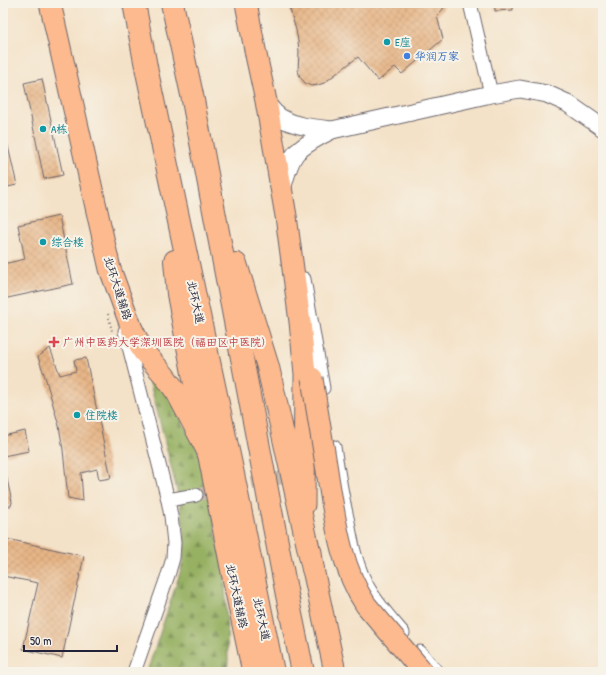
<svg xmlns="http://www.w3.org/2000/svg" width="606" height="675" font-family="'Patrick Hand','LXGW WenKai TC',sans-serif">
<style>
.forest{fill:url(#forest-firs);stroke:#5c6a4f}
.building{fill:url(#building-cross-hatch)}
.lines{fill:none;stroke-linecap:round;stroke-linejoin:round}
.minor-tunnel{stroke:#cabcac;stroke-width:13;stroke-dasharray:13 6;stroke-linecap:butt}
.minor-casing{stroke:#6c656c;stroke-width:15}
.tertiary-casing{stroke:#6c656c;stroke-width:19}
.primary-casing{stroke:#6c656c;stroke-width:23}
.trunk-casing{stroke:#6c656c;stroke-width:24}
.path{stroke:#6c656c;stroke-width:2;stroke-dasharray:1 3;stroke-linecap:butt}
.minor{stroke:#fff;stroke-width:13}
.tertiary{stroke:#fff;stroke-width:17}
.primary{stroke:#fcba8e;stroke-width:21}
.trunk{stroke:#fcba8e;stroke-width:22}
.primary-bridge-casing{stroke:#6c656c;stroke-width:23;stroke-linecap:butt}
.primary-bridge{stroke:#fcba8e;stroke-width:21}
.culture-dot{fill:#0f9aa8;stroke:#f7f3e8;stroke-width:1.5}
.shop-dot{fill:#3f7fe0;stroke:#f7f3e8;stroke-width:1.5}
.health-dot{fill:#e0444e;stroke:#f7f3e8;stroke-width:1.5}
.labels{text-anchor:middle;stroke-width:4;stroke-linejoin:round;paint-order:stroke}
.culture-label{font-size:11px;fill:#0d838f;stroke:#f7f3e8;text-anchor:start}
.shop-label{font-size:11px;fill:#366cbe;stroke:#f7f3e8;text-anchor:start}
.street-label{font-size:11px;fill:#22223b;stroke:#f7f3e8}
.health-label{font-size:11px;fill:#be3a42;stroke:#f7f3e8;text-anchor:start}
</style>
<defs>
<pattern id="forest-firs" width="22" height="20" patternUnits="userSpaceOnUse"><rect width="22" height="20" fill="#97b163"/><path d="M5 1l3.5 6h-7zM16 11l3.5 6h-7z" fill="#7b9053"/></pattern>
<pattern id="building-cross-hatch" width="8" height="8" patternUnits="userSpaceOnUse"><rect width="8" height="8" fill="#e7b586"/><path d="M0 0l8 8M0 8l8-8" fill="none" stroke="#c69b75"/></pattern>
</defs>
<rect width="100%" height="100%" fill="#f7f3e8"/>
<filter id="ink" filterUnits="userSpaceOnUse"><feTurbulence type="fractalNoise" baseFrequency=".025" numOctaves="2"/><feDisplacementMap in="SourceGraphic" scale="8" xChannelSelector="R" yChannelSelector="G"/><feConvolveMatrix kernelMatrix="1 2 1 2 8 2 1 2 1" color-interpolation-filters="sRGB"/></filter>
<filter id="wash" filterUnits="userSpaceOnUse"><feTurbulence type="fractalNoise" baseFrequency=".012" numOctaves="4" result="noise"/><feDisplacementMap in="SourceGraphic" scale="16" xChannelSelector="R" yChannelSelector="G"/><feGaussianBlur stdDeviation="0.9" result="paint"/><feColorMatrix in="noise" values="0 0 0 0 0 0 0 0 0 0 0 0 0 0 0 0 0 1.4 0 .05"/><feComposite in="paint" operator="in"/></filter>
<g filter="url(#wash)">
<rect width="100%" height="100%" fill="#f4e2c8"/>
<path class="forest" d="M 143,356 L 160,380 L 201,456 L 225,578 L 228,660 L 227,672 L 147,672 L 181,570 C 190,530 177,492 168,454 C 160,421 151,388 143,356 Z"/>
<g id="blocks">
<g class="building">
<path d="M 288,3 L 445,3 L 443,9 L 437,16 L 443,39 L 402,74 L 395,67 L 378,81 L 358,57 L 324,83 L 318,85 L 311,86 L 305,83 L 300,77 L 298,71 L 299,52 L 298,41 L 296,30 Z"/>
<path d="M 495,3 L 513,3 L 513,10 L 495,11 Z"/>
<path d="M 42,79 L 63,175 L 44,179 L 24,83 Z"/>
<path d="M 3,125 L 17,185 L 3,188 Z"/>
<path d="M 59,216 L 73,284 L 3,299 L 3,264 L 25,259 L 18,225 Z"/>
<path d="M 50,348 L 60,375 L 76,371 L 74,360 L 86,358 L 111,478 L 99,480 L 97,469 L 81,473 L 83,501 L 68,498 L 63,450 L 59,426 L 46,380 L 38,357 Z"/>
<path d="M 25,431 L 29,451 L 3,456 L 3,436 Z"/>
<path d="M 3,461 L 12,502 L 11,506 L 3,506 Z"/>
<path d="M 3,538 L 84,556 L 62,658 L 23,649 L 38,583 L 3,576 Z"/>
</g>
</g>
</g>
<g filter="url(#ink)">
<use href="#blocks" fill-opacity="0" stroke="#6c656c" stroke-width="1"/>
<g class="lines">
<path class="minor-tunnel" d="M 196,495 L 334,467"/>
<g class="minor-casing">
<g id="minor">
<path d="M 470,3 L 491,94"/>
<path d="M 304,279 L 323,388"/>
<path d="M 125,331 L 168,500 L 171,516 L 174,543 L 173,558 L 169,572 L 134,672"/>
<path d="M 334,447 C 338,472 342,497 348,522 C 352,545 357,569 369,589 C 378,605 391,619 403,633"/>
<path d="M 168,500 L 196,495"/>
<path d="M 420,652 L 437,672"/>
</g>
</g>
<g class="tertiary-casing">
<g id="tertiary">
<path d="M 266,101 C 268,105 271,109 274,112 C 287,126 313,128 332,130 L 491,94 L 520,89 L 547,94 L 567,103 L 603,128"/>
<path d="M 282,190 C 285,178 289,161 297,152 C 307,143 320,136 332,130"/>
</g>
</g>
<g class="primary-casing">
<g id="primary">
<path d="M 50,3 L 110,269 L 132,329 L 143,351 L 164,375 L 177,393 L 208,452 L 235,587 L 253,672"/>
<path d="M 246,3 L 256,55 L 266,101 L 286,216 L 300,322 L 305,374 L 304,505"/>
<path d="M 311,552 L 313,569 L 335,672"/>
</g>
</g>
<g class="trunk-casing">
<g id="trunk">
<path d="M 134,3 L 147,72 L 233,474 L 273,672"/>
<path d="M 172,3 L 192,95 L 287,595 L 303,672"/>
<path d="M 175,261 L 178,294 L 208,452"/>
<path d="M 236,264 L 268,367 L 313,569"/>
</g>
</g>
<path class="path" d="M 108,314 L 112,331"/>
<use href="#minor" class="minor"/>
<use href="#tertiary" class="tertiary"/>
<use href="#primary" class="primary"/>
<use href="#trunk" class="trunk"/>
<g class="primary-bridge-casing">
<path id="primary-bridge" d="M 312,378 C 317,411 323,444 328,477 C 335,520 341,568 366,605 L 423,672"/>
</g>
<use href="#primary-bridge" class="primary-bridge"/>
</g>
</g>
<g class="culture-dot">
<circle cx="387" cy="42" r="4"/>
<circle cx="43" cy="129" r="4"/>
<circle cx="43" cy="242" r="4"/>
<circle cx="77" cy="415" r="4"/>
</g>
<circle class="shop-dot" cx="407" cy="56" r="4"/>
<path class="health-dot" d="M52 336h4v4h4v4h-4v4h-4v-4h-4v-4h4z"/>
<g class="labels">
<g class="culture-label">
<text x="395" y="46">E座</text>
<text x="51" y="133">A栋</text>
<text x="51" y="246">综合楼</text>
<text x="85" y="419">住院楼</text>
</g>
<g class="shop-label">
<text x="415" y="60">华润万家</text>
</g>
<g class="street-label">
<text transform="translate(118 288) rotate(72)" y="4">北环大道辅路</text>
<text transform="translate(196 302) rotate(78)" y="4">北环大道</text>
<text transform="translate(237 596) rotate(78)" y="4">北环大道辅路</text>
<text transform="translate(262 619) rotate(78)" y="4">北环大道</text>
</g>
<g class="health-label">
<text x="63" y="346">广州中医药大学深圳医院（福田区中医院）</text>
</g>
</g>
<rect width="606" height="675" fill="none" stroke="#f7f3e8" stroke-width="16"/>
<path d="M24 645v6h93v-6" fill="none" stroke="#22223b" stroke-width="2"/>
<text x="30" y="645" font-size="12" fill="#22223b" stroke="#f7f3e8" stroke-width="3" paint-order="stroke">50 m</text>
</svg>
